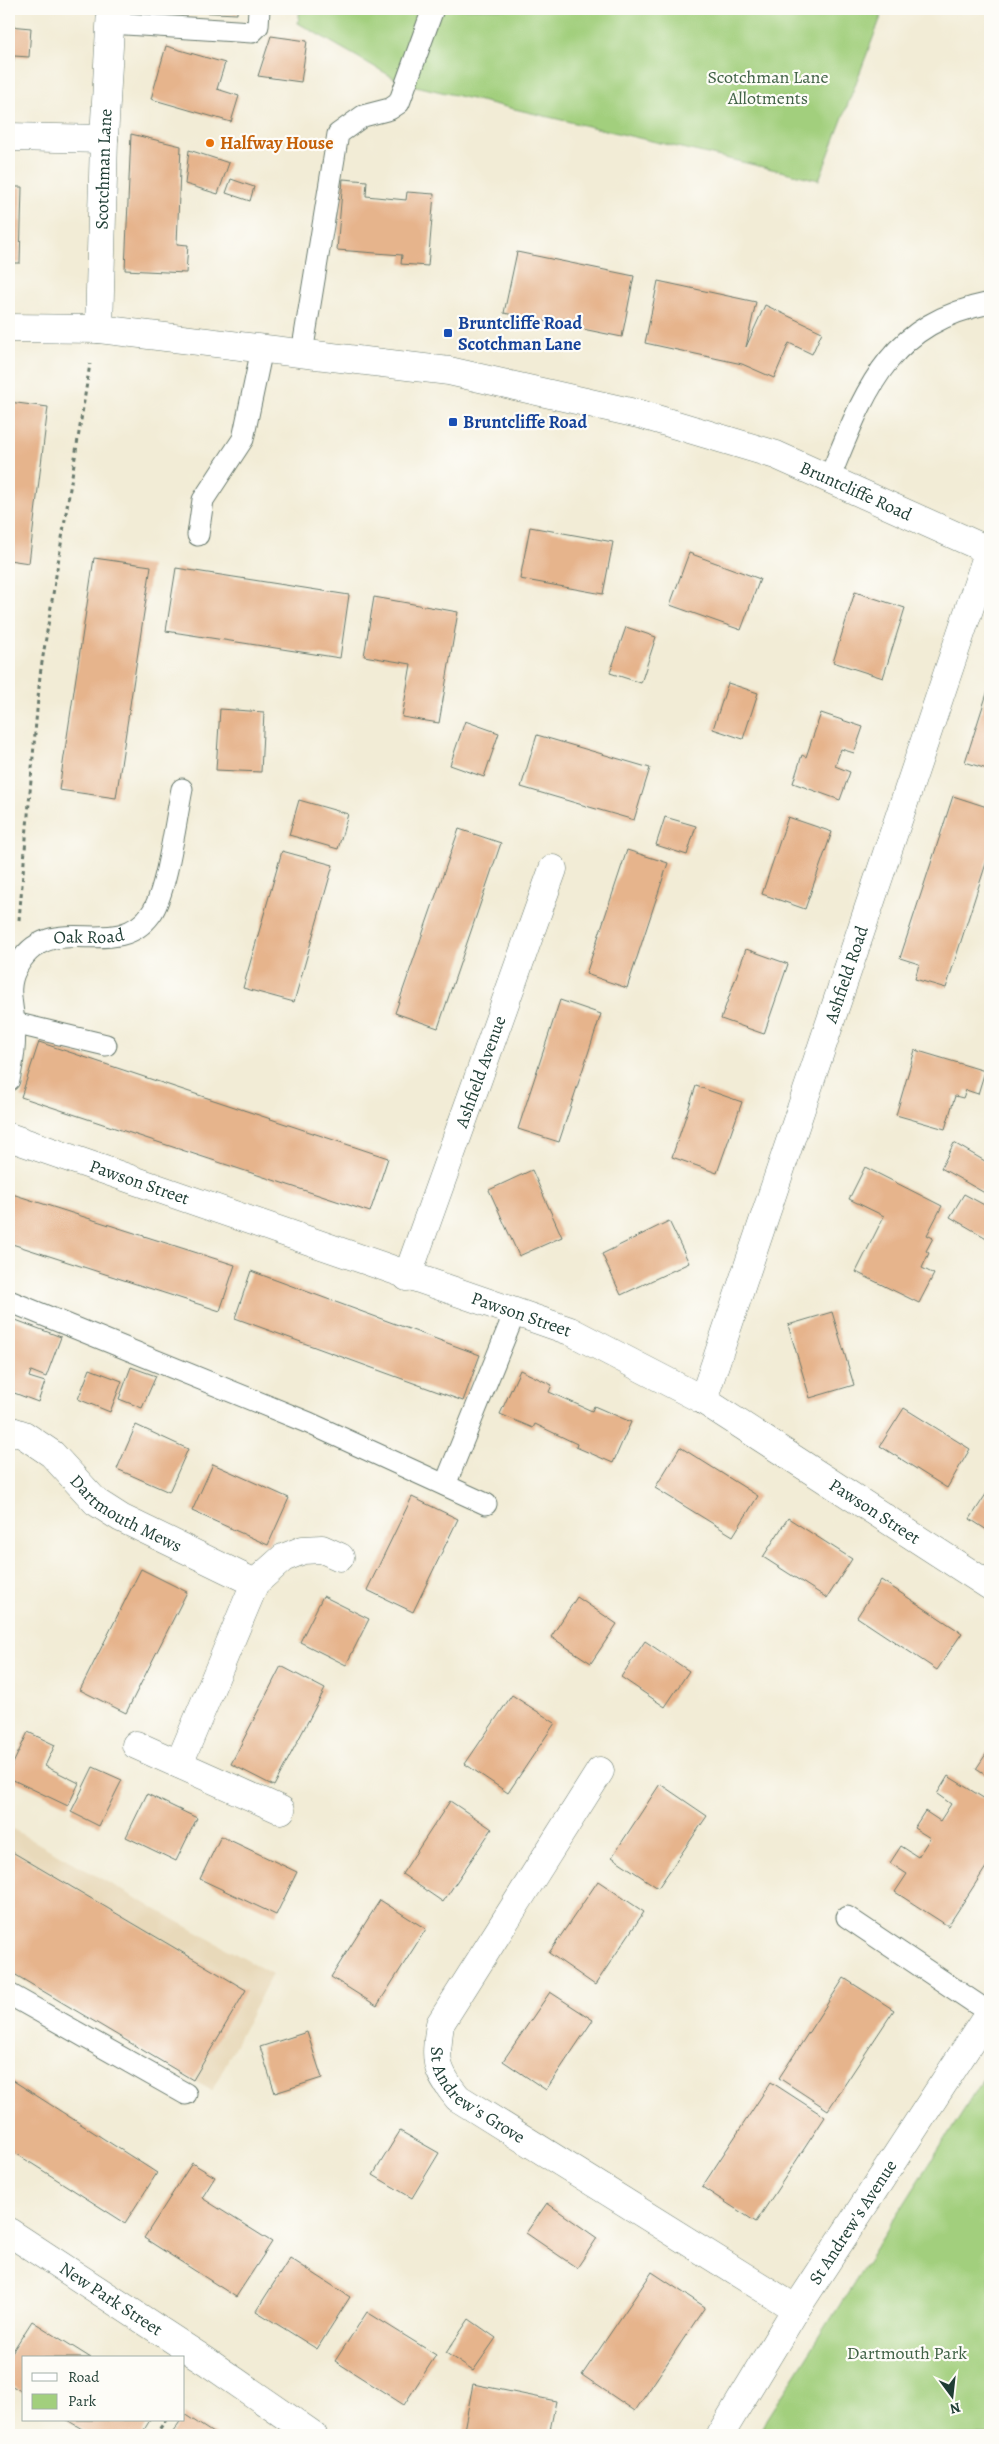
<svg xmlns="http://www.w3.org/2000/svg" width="999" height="2444" font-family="Alegreya,serif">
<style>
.built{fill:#e8d9ba}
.green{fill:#a2cf7d;stroke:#608658}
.building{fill:#e6b48c}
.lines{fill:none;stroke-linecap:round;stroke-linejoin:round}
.service-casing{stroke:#697a6d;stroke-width:23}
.minor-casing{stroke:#697a6d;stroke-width:29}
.tertiary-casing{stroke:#697a6d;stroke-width:29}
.secondary-casing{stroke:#697a6d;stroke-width:29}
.primary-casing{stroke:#697a6d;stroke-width:29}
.path{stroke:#697a6d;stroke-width:3;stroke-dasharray:4 4;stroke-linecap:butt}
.service{stroke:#fff;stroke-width:21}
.minor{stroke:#fff;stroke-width:28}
.tertiary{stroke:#fff;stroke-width:28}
.secondary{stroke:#fff;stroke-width:28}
.primary{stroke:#fff;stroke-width:28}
.food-dot{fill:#e8710a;stroke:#fdfcf7;stroke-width:2}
.transit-dot{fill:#1a4fb4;stroke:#fdfcf7;stroke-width:2}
.labels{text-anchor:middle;stroke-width:4.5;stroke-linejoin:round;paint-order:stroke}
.park-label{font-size:18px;fill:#406246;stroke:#fdfcf7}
.food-label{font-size:18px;font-weight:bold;fill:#c56008;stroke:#fdfcf7;text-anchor:start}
.street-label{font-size:18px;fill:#1f3d34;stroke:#fdfcf7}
.transit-label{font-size:18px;font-weight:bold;fill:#164399;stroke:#fdfcf7;text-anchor:start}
</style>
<rect width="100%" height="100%" fill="#fdfcf7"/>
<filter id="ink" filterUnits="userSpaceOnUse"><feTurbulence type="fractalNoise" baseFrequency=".02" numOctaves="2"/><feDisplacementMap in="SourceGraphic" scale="10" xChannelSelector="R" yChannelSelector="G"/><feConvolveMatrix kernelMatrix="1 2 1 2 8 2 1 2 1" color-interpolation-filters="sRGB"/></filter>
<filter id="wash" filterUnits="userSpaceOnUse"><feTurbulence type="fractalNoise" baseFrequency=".0096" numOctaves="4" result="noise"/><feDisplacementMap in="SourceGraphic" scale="20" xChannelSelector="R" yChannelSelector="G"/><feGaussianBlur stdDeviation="1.12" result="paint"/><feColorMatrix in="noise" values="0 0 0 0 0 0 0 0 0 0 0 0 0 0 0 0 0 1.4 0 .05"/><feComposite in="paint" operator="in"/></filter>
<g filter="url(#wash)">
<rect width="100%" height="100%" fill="#f2ecd6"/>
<path class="built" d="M 9,1827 L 272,1974 L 212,2091 L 9,1971 Z"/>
<g class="green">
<path d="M 300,9 L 884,9 L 819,180 L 403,83 L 298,23 Z"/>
<path d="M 990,2069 L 990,2435 L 757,2435 Z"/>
</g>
<g id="blocks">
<g class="building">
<path d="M 173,9 L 237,9 L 237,14 L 173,11 Z"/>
<path d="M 9,26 L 31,28 L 29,57 L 14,56 L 11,98 L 9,97 Z"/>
<path d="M 271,36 L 307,41 L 301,82 L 258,76 Z"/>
<path d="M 166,46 L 225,63 L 217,89 L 239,96 L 231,122 L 151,99 Z"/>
<path d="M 131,134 L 181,146 L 177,244 L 188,245 L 186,273 L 125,270 Z"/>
<path d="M 189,150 L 229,163 L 218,194 L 185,184 Z"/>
<path d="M 231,179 L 254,187 L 250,201 L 226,193 Z"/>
<path d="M 343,179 L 367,181 L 366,196 L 406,200 L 407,192 L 434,194 L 428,266 L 401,264 L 402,255 L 337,250 Z"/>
<path d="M 9,187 L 22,187 L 20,263 L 9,263 Z"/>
<path d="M 517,252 L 634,276 L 622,337 L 504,313 Z"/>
<path d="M 658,281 L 756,302 L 746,347 L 765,305 L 822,332 L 812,354 L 789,343 L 774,378 L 742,364 L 645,343 Z"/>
<path d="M 9,402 L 48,407 L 29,563 L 9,560 Z"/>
<path d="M 530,527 L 613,542 L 603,594 L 520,579 Z"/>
<path d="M 689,553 L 760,579 L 741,630 L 670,605 Z"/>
<path d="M 94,558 L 151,566 L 116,798 L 59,790 Z"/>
<path d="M 176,568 L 349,595 L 340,658 L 166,631 Z"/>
<path d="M 855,592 L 905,608 L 883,678 L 833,662 Z"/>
<path d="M 374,597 L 458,612 L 439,723 L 402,717 L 411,664 L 364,656 Z"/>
<path d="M 626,627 L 656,637 L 641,683 L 610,673 Z"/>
<path d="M 728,683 L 758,693 L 743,739 L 713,729 Z"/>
<path d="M 990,684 L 990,770 L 965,762 Z"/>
<path d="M 220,709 L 264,712 L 261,772 L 216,770 Z"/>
<path d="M 821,713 L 863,727 L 854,753 L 841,749 L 835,766 L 850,772 L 840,800 L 793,783 L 802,755 L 806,757 Z"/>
<path d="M 465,721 L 499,733 L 484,777 L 450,765 Z"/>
<path d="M 537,735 L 650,768 L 634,820 L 521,787 Z"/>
<path d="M 953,796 L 990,808 L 990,851 L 946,988 L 915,979 L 919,964 L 900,958 Z"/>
<path d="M 299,800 L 348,814 L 338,849 L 289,835 Z"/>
<path d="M 665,817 L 696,826 L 687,855 L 656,845 Z"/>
<path d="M 788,817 L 832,832 L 805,909 L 762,894 Z"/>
<path d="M 459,829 L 501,843 L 438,1028 L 395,1013 Z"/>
<path d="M 627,850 L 668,863 L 627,988 L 586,974 Z"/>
<path d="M 282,851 L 333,865 L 294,1002 L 243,988 Z"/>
<path d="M 746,949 L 788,964 L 764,1034 L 721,1019 Z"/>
<path d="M 560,1000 L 601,1014 L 559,1142 L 518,1129 Z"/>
<path d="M 39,1042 L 388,1158 L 370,1212 L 21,1097 Z"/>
<path d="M 915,1050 L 985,1071 L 978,1094 L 966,1090 L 963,1098 L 955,1096 L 945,1129 L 896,1115 Z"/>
<path d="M 696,1086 L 742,1102 L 717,1173 L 672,1157 Z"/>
<path d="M 954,1143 L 990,1164 L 990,1196 L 941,1168 Z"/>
<path d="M 865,1167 L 942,1206 L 927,1235 L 933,1238 L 926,1251 L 929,1253 L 922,1268 L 934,1274 L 919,1303 L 856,1272 L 884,1216 L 849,1199 Z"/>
<path d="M 532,1170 L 562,1237 L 519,1256 L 489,1190 Z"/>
<path d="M 9,1193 L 235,1265 L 220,1311 L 9,1243 Z"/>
<path d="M 964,1194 L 990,1208 L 990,1240 L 950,1217 Z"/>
<path d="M 669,1221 L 689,1263 L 621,1295 L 602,1254 Z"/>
<path d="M 251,1271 L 480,1355 L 463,1401 L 235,1318 Z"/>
<path d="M 832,1312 L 854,1385 L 810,1398 L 788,1325 Z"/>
<path d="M 13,1319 L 61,1337 L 46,1377 L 31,1371 L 29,1377 L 45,1382 L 38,1402 L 9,1391 L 9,1329 Z"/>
<path d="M 131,1367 L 156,1376 L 142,1408 L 119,1399 Z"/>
<path d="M 90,1369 L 122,1381 L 110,1412 L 78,1399 Z"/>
<path d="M 520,1370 L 552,1385 L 549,1392 L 592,1411 L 594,1406 L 631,1422 L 613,1463 L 576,1447 L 577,1444 L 535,1424 L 533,1428 L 500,1414 Z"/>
<path d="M 904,1408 L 970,1449 L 947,1488 L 880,1446 Z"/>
<path d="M 136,1425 L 188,1449 L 169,1492 L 117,1469 Z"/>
<path d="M 680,1447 L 758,1496 L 733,1536 L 655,1488 Z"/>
<path d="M 213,1464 L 289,1498 L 268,1545 L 192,1511 Z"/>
<path d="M 990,1488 L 990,1532 L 970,1519 Z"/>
<path d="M 412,1497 L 458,1519 L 413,1612 L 367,1590 Z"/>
<path d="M 788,1518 L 852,1559 L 827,1598 L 763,1557 Z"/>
<path d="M 141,1569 L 187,1592 L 126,1713 L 80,1690 Z"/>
<path d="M 881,1580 L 962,1633 L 937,1670 L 857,1617 Z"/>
<path d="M 323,1596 L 369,1619 L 346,1665 L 300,1642 Z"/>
<path d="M 577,1597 L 617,1624 L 591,1663 L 551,1637 Z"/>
<path d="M 645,1641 L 689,1671 L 665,1707 L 621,1677 Z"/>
<path d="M 281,1666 L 325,1689 L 274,1786 L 231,1764 Z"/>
<path d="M 512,1695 L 555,1723 L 508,1793 L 465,1764 Z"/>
<path d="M 28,1732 L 55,1745 L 45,1766 L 79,1783 L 68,1806 L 9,1778 L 9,1772 Z"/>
<path d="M 990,1748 L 990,1778 L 976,1769 Z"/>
<path d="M 93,1767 L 122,1780 L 99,1826 L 71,1812 Z"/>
<path d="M 948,1776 L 990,1802 L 990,1861 L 948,1926 L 895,1892 L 907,1874 L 890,1863 L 901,1846 L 918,1857 L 930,1838 L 914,1828 L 925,1811 L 940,1821 L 951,1804 L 937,1794 Z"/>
<path d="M 660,1784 L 707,1816 L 658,1888 L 612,1857 Z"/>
<path d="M 147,1794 L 197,1818 L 176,1861 L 126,1837 Z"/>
<path d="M 450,1801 L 492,1829 L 443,1902 L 402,1874 Z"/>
<path d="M 221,1836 L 297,1872 L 276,1915 L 200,1879 Z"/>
<path d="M 9,1850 L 246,1990 L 193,2080 L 9,1971 Z"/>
<path d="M 598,1881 L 644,1912 L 595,1985 L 549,1953 Z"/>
<path d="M 380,1900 L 426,1929 L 377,2006 L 331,1977 Z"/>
<path d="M 844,1978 L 894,2010 L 828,2110 L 779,2078 Z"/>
<path d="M 550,1992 L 593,2020 L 546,2090 L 503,2061 Z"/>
<path d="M 307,2032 L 322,2078 L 275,2093 L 260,2047 Z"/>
<path d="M 9,2078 L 157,2173 L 125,2223 L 9,2149 Z"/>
<path d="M 771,2082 L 825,2117 L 756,2222 L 702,2187 Z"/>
<path d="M 400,2131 L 439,2153 L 412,2198 L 373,2175 Z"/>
<path d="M 192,2163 L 215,2177 L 202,2198 L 272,2242 L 236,2297 L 144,2238 Z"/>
<path d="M 547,2203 L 597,2238 L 577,2268 L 526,2233 Z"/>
<path d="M 290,2258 L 350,2297 L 317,2349 L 256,2311 Z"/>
<path d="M 652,2272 L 705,2307 L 635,2411 L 582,2375 Z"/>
<path d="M 367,2312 L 436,2355 L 404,2405 L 335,2361 Z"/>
<path d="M 469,2319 L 496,2338 L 473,2371 L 446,2353 Z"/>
<path d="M 32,2321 L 91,2358 L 24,2358 L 24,2393 L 9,2384 L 9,2357 Z"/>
<path d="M 473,2384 L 556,2401 L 549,2435 L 463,2435 Z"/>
<path d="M 184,2414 L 216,2435 L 171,2435 L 181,2420 L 184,2420 Z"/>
<path d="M 67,2420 L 150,2420 L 141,2435 L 92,2435 Z"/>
</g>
</g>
</g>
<g filter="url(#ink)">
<use href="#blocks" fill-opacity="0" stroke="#697a6d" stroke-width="1"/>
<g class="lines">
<g class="service-casing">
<g id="service">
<path d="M 110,23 L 252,32 L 258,26 L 259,9"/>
<path d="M 302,353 L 338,134 L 363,116 L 390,109 L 399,103 L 433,9"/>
<path d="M 829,479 C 865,392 886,324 990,303"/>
<path d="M 198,535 L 203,500 L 243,439 L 262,349"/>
<path d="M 14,1023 L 106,1045"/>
<path id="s1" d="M 9,1080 C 13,1061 16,1044 14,1024 C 13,1004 6,988 16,969 C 49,905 114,965 151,914 C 167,892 176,818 182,789"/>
<path d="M 9,1301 L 309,1423 L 486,1504"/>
<path d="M 445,1485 L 515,1312"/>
<path d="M 847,1917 L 990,2013"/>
<path d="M 9,1994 L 186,2094"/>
</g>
</g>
<g class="minor-casing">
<g id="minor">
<path d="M 9,137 L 104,139"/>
<path id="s2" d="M 9,1137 L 570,1331 L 703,1400 L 990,1586"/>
<path id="s3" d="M 407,1277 L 553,869"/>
<path id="s4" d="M 703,1400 L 989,550"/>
<path id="s5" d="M 9,1430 L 24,1435 L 52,1454 L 96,1502 L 121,1518 L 255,1583"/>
<path d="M 136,1745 L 281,1810"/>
<path d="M 179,1764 L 255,1583 L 283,1558 L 303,1550 L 322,1549 L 340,1557"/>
<path id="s6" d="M 600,1771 L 440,2024 C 435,2060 434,2069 458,2098 L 796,2309"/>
<path id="s7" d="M 9,2232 L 206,2361 L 313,2435"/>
</g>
</g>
<g class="tertiary-casing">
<g id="tertiary">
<path id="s8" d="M 720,2435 L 796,2309 L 990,2012"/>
</g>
</g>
<g class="secondary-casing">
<g id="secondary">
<path id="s9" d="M 99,329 L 104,139 L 111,9"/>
</g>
</g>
<g class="primary-casing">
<g id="primary">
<path id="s10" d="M 9,328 L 99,329 L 449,371 L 643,415 L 776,455 L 990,551"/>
</g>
</g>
<g class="path">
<path d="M 19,920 L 40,675 L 90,364"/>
<path d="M 155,2435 L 166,2420"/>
<path d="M 984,2435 L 990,2414"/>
</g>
<use href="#service" class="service"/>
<use href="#minor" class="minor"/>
<use href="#tertiary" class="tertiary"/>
<use href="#secondary" class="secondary"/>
<use href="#primary" class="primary"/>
</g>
</g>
<circle class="food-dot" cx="210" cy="143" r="5"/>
<g class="transit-dot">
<rect x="443" y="328" width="10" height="10" rx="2.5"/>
<rect x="448" y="417" width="10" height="10" rx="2.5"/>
</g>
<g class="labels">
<g class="park-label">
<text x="768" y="83">Scotchman Lane<tspan x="768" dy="21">Allotments</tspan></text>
<text x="907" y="2359">Dartmouth Park</text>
</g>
<g class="food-label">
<text x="220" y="149">Halfway House</text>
</g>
<g class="street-label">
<text dy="6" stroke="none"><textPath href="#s9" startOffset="160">Scotchman Lane</textPath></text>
<text dy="6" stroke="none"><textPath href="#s10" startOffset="868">Bruntcliffe Road</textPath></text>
<text dy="6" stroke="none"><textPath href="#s1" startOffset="198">Oak Road</textPath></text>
<text dy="6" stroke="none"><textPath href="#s4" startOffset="449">Ashfield Road</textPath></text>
<text dy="6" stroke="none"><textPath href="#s3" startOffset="218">Ashfield Avenue</textPath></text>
<text dy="6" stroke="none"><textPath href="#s2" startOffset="138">Pawson Street</textPath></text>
<text dy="6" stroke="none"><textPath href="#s2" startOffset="542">Pawson Street</textPath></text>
<text dy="6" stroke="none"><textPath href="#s5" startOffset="146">Dartmouth Mews</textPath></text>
<text dy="6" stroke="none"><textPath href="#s2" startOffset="948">Pawson Street</textPath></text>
<text dy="6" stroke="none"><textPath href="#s6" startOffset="389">St Andrew's Grove</textPath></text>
<text dy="6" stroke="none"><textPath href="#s8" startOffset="251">St Andrew's Avenue</textPath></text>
<text dy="6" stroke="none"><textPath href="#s7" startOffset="122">New Park Street</textPath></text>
</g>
<g class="transit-label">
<text x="458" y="329">Bruntcliffe Road<tspan x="458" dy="21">Scotchman Lane</tspan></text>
<text x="463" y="428">Bruntcliffe Road</text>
</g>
</g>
<rect width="999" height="2444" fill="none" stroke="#fdfcf7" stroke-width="30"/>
<rect x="22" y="2356" width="162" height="65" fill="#fdfcf7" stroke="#a4b0a9"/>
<rect x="32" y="2373" width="25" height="8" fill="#ffffff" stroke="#a4b0a9"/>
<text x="68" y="2382" font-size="15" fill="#1f3d34">Road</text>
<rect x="32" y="2394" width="25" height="15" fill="#a2cf7d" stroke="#a4b0a9"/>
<text x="68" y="2406" font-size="15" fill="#1f3d34">Park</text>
<g transform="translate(952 2396) rotate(165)" stroke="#fdfcf7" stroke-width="4" paint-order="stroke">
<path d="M0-4L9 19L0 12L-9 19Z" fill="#1f3d34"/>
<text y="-8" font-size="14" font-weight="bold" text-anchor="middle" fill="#1f3d34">N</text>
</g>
</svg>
